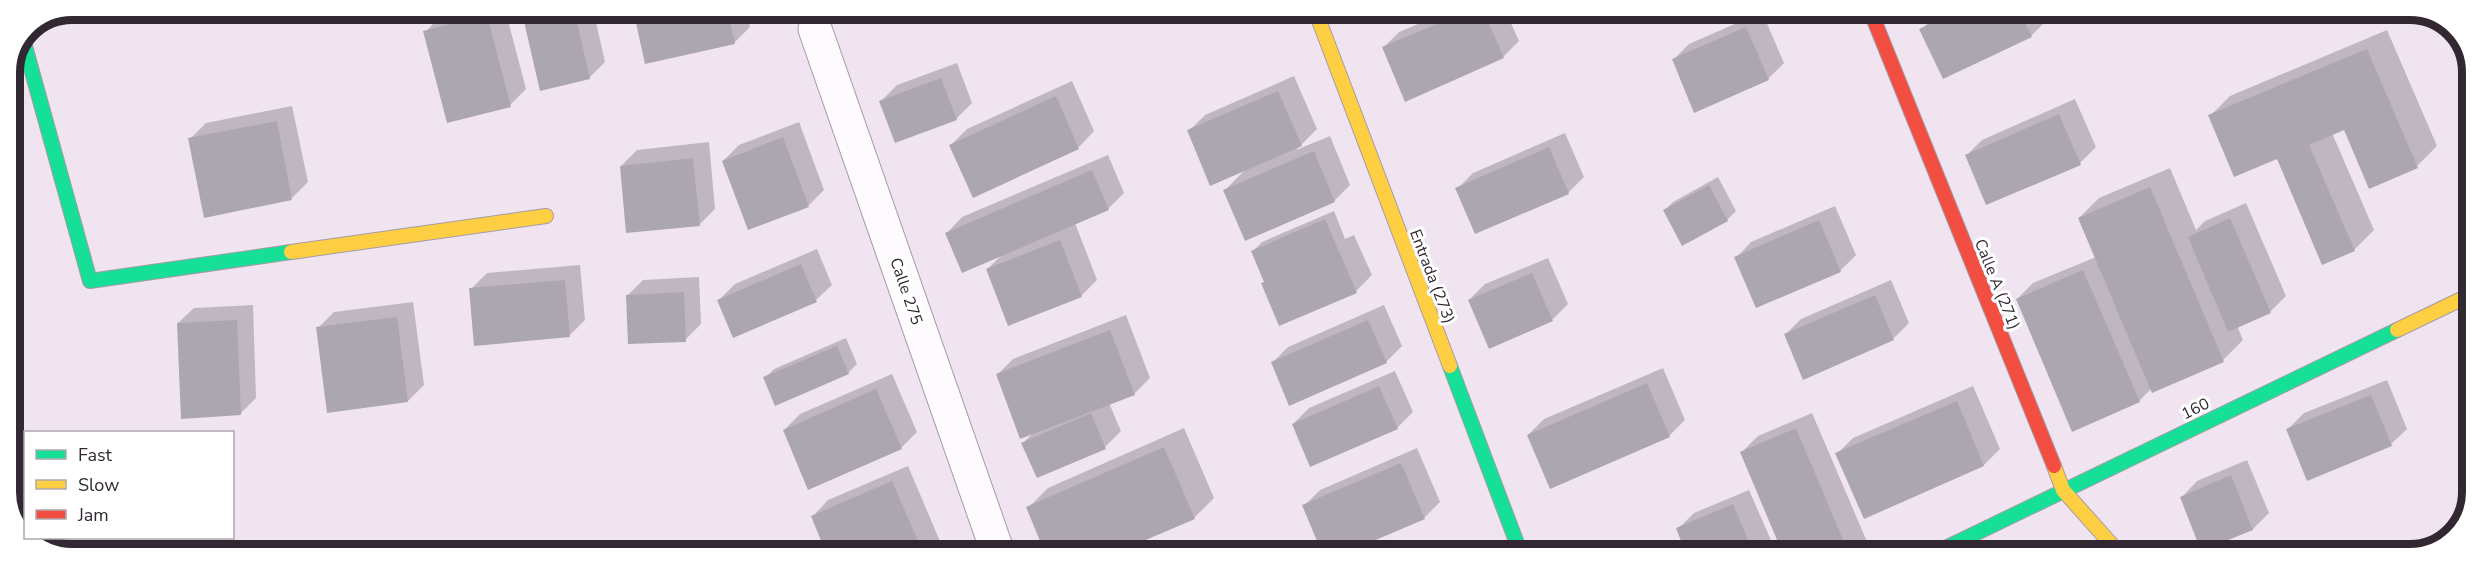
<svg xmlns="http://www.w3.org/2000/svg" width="2482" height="563" font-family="'Nunito Sans',sans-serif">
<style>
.shadow{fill:#0003}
.building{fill:#aca6b1}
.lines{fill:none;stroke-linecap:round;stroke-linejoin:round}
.street-casing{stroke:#a59ba6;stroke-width:35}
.fast-casing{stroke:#a59ba6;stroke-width:16}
.slow-casing{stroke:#a59ba6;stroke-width:16}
.jam-casing{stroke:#a59ba6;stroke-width:16}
.street{stroke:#fdfbfd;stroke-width:33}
.fast{stroke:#16e098;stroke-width:14}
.slow{stroke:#ffcf43;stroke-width:14}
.jam{stroke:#f24e42;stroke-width:14}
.labels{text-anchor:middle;stroke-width:6;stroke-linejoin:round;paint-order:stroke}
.street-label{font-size:16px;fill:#312831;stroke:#fff}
.rim{fill:none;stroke:#312831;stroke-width:8}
</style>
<rect width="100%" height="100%" fill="#f0e4f1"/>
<g class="shadow">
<path d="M 466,9 L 505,9 L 526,89 L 510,105 L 425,32 L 441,16 Z"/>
<path d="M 532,9 L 593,9 L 605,62 L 589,78 L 524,17 Z"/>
<path d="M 641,9 L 746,9 L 750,27 L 734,43 L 636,15 Z"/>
<path d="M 1451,10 L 1505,10 L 1519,41 L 1503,57 L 1383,48 L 1399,32 Z"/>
<path d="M 1945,10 L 2042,10 L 2047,20 L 2031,36 L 1921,30 L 1937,14 Z"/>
<path d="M 1762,12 L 1784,63 L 1768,79 L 1673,60 L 1689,44 Z"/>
<path d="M 2387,30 L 2437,146 L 2417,166 L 2345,128 L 2332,133 L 2374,230 L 2354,250 L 2278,157 L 2210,116 L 2230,96 Z"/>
<path d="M 957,63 L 972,103 L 956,119 L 881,101 L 897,85 Z"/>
<path d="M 1294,76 L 1317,129 L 1296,150 L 1330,136 L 1350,185 L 1334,201 L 1225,190 L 1246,169 L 1189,131 L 1205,115 Z"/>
<path d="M 1072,81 L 1094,131 L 1079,147 L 974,196 L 951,145 L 967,129 Z"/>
<path d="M 2075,99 L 2096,147 L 2080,163 L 1966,156 L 1982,140 Z"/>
<path d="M 292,106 L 308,182 L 292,198 L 190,139 L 206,123 Z"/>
<path d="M 799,122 L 824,190 L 809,205 L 749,228 L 723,161 L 739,145 Z"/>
<path d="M 1565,133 L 1584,177 L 1568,193 L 1457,189 L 1473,173 Z"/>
<path d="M 709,142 L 715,209 L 699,225 L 621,166 L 637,150 Z"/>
<path d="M 1108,155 L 1124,193 L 1108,209 L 1075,223 L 1097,280 L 1081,296 L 987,269 L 1002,255 L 947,233 L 962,217 Z"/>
<path d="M 2170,168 L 2196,230 L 2205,221 L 2246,203 L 2286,296 L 2270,312 L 2237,326 L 2243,340 L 2223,360 L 2152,388 L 2139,401 L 2017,299 L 2033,283 L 2096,257 L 2079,218 L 2099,198 Z"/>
<path d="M 1718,177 L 1736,211 L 1727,220 L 1665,210 L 1673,202 Z"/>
<path d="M 1835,206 L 1856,255 L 1840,271 L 1736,258 L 1751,242 Z"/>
<path d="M 1334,211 L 1345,239 L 1354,235 L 1372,275 L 1356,291 L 1265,281 L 1253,251 L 1262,242 Z"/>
<path d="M 817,249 L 832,285 L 816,300 L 719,300 L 735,284 Z"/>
<path d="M 1548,258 L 1568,304 L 1552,320 L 1469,300 L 1485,284 Z"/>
<path d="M 580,265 L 585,320 L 569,336 L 471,289 L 487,273 Z"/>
<path d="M 699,277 L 701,324 L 685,340 L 627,296 L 643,280 Z"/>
<path d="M 1891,280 L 1909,323 L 1893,339 L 1785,335 L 1801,319 Z"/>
<path d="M 413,302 L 424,385 L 408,401 L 318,328 L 334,312 Z"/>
<path d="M 253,305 L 256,398 L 240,414 L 178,323 L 194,308 Z"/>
<path d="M 1384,305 L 1402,346 L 1386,362 L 1272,363 L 1288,347 Z"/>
<path d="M 1126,315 L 1150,378 L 1134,394 L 1109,403 L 1121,431 L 1105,447 L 1023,443 L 1034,432 L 998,374 L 1013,359 Z"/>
<path d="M 846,338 L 857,364 L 848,373 L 765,378 L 774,369 Z"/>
<path d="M 1663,368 L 1685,420 L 1669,436 L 1528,435 L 1544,419 Z"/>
<path d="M 1395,371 L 1413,412 L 1397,428 L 1293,424 L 1309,408 Z"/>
<path d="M 892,374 L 917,432 L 901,448 L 784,430 L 800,414 Z"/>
<path d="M 2387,380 L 2407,429 L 2391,444 L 2288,429 L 2304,413 Z"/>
<path d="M 1973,386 L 2000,449 L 1984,465 L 1865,517 L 1837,454 L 1853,438 Z"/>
<path d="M 1812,413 L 1868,544 L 1858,554 L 1785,554 L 1742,452 L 1758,436 Z"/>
<path d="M 1184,428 L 1214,498 L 1194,518 L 1111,553 L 1047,553 L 1028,508 L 1048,488 Z"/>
<path d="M 1417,448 L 1440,502 L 1424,518 L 1341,553 L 1323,553 L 1304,506 L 1320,490 Z"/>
<path d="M 2247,460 L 2269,513 L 2253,529 L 2202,549 L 2182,497 L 2197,481 Z"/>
<path d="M 908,466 L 945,553 L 828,553 L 813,516 L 828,500 Z"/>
<path d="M 1749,490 L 1777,554 L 1688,554 L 1678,529 L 1694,513 Z"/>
<path d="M 1414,543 L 1419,553 L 1389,553 Z"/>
</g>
<g class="building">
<path d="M 555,9 L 574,9 L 590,79 L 540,91 L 523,17 Z"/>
<path d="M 656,9 L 727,9 L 735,44 L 645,64 L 634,14 Z"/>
<path d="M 1470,10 L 1483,10 L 1504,58 L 1405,102 L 1382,47 Z"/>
<path d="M 1960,10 L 2019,10 L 2032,37 L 1943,79 L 1919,29 Z"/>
<path d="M 487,15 L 511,107 L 447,123 L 423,31 Z"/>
<path d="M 1746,27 L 1769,80 L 1694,113 L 1672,59 Z"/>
<path d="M 2367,49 L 2418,168 L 2369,189 L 2344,130 L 2309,145 L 2355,251 L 2322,265 L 2277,159 L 2234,177 L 2208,115 Z"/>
<path d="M 941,78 L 957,120 L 895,143 L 879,101 Z"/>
<path d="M 1278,91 L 1302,146 L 1210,186 L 1187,130 Z"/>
<path d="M 1056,96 L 1079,149 L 973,198 L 949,145 Z"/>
<path d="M 2059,114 L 2081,165 L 1986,205 L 1965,155 Z"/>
<path d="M 277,121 L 292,200 L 204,218 L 188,138 Z"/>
<path d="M 783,137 L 809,207 L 748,230 L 722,161 Z"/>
<path d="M 1549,147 L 1569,194 L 1475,234 L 1455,188 Z"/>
<path d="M 1314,151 L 1335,202 L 1245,241 L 1223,190 Z"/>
<path d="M 693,158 L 700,226 L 626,233 L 620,166 Z"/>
<path d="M 1092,170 L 1109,210 L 962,273 L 945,233 Z"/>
<path d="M 1709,185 L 1728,221 L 1682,246 L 1663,210 Z"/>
<path d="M 2150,187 L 2224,362 L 2152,393 L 2078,218 Z"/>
<path d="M 2230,218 L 2271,313 L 2228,332 L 2188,237 Z"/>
<path d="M 1325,219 L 1357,293 L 1279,326 L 1261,283 L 1264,282 L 1251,251 Z"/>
<path d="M 1819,220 L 1841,272 L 1756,308 L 1734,257 Z"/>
<path d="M 1060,240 L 1082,297 L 1008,326 L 986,269 Z"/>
<path d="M 801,264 L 817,302 L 733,338 L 717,300 Z"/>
<path d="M 2083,270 L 2140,402 L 2072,432 L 2016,299 Z"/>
<path d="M 1532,273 L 1553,321 L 1489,349 L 1468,300 Z"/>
<path d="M 565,280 L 570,337 L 474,346 L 469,288 Z"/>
<path d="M 684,292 L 686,342 L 628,344 L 626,295 Z"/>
<path d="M 1875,295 L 1894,340 L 1803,380 L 1784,334 Z"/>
<path d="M 397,317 L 408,402 L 327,413 L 316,327 Z"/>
<path d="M 237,320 L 241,415 L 181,419 L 177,323 Z"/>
<path d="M 1368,320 L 1387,363 L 1289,406 L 1271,362 Z"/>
<path d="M 1110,330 L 1135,395 L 1020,439 L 996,374 Z"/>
<path d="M 837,346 L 849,374 L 775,406 L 763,377 Z"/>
<path d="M 1647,383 L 1670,437 L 1550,489 L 1527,435 Z"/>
<path d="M 1379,386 L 1398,429 L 1310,467 L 1292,424 Z"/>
<path d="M 876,389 L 902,449 L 808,490 L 783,430 Z"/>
<path d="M 2371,395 L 2392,446 L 2307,481 L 2286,429 Z"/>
<path d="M 1957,401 L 1984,466 L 1864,519 L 1835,453 Z"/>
<path d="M 1091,413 L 1106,449 L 1037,478 L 1021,443 Z"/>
<path d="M 1796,428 L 1849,554 L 1783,554 L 1740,452 Z"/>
<path d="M 1164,447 L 1195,519 L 1115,553 L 1045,553 L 1026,507 Z"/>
<path d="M 1401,463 L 1425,519 L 1345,553 L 1322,553 L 1302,505 Z"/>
<path d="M 2231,475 L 2253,530 L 2201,551 L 2180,497 Z"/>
<path d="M 892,481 L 923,553 L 826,553 L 811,516 Z"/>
<path d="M 1733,504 L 1754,554 L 1686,554 L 1676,528 Z"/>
</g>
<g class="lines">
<g class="street-casing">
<path id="street" d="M 815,29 L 998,553"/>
</g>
<g class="fast-casing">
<g id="fast">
<path d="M 23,39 L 90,281 L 291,252"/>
<path d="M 1450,366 L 1521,554"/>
<path d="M 1933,554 L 2397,330"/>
</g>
</g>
<g class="slow-casing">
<g id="slow">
<path d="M 1315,10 L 1450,366"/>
<path d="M 291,252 L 546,216"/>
<path d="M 2397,330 L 2472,294"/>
<path d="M 2054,466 L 2063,490 L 2120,554"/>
</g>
</g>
<g class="jam-casing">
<path id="jam" d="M 1870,10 L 2054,466"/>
</g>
<use href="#street" class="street"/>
<use href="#fast" class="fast"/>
<use href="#slow" class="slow"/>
<use href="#jam" class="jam"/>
</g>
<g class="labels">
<g class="street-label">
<text transform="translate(1433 276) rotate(69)" y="6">Entrada (273)</text>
<text transform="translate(1998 284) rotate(68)" y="6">Calle A (271)</text>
<text transform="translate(907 291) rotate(71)" y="6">Calle 275</text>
<text transform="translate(2195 408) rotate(-26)" y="6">160</text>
</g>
</g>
<path d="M0 0H2482V563H0ZM72 20H2410A52 52 0 0 1 2462 72V492A52 52 0 0 1 2410 544H72A52 52 0 0 1 20 492V72A52 52 0 0 1 72 20Z" fill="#fff" fill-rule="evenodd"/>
<path class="rim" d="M72 20H2410A52 52 0 0 1 2462 72V492A52 52 0 0 1 2410 544H72A52 52 0 0 1 20 492V72A52 52 0 0 1 72 20Z"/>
<rect x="24" y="431" width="210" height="108" fill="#ffffff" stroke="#ada9ad" stroke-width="1.5"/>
<rect x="36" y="450" width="30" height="9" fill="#16e098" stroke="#ada9ad" stroke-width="1.5"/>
<text x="78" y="461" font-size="18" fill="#312831">Fast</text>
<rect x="36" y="480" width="30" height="9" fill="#ffcf43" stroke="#ada9ad" stroke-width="1.5"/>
<text x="78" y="491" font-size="18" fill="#312831">Slow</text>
<rect x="36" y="510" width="30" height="9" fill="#f24e42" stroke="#ada9ad" stroke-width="1.5"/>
<text x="78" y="521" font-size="18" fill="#312831">Jam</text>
</svg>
